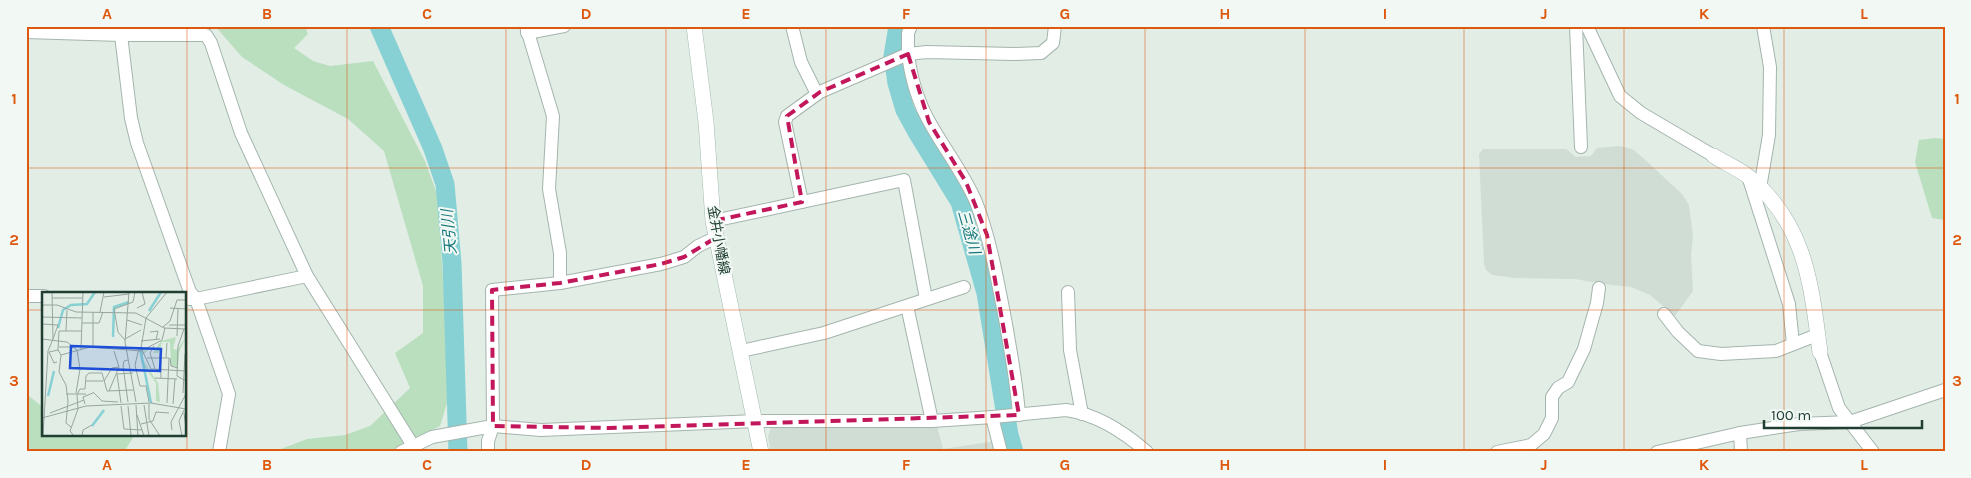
<svg xmlns="http://www.w3.org/2000/svg" width="1971" height="478" font-family="Karla,'Noto Sans JP',sans-serif">
<style>
.built{fill:#d0ddd5}
.green{fill:#badfbf}
.lines{fill:none;stroke-linecap:round;stroke-linejoin:round}
.river{stroke:#87d1d4;stroke-width:19}
.minor-casing{stroke:#a4b5ad;stroke-width:14}
.tertiary-casing{stroke:#a4b5ad;stroke-width:16}
.secondary-casing{stroke:#a2bcb0;stroke-width:16}
.minor{stroke:#fff;stroke-width:12}
.tertiary{stroke:#fff;stroke-width:15}
.secondary{stroke:#fff;stroke-width:15}
.marked{fill:none;stroke:#c2185b;stroke-width:4;stroke-dasharray:10 6;stroke-linejoin:round}
.grid{fill:none;stroke:#de580e;stroke-width:1;stroke-opacity:0.55}
.labels{text-anchor:middle;stroke-width:4;stroke-linejoin:round;paint-order:stroke}
.street-label{font-size:14px;fill:#213e33;stroke:#f2f9f5}
.water-label{font-size:15px;font-style:italic;fill:#18787d;stroke:#f2f9f5}
.inset-river{fill:none;stroke:#87d1d4;stroke-width:2.5}
.inset-road{fill:none;stroke:#95a79e;stroke-width:1}
.view{fill:#1d4ed8;fill-opacity:0.15;stroke:#1d4ed8;stroke-width:2.5}
.inset-edge{fill:none;stroke:#213e33;stroke-width:2.5}
.neatline{fill:none;stroke:#de580e;stroke-width:2}
.grid-label{font-size:16px;text-anchor:middle;font-weight:bold;fill:#de580e}
</style>
<rect width="100%" height="100%" fill="#e2ede6"/>
<g class="built">
<path d="M 1620,146 L 1632,149 L 1641,156 L 1682,194 L 1689,205 L 1693,236 L 1691,256 L 1693,291 L 1675,316 L 1650,295 L 1631,287 L 1603,284 L 1575,279 L 1514,278 L 1492,275 L 1486,270 L 1484,264 L 1479,154 L 1483,149 L 1566,149 L 1576,157 L 1591,156 L 1597,148 Z"/>
<path d="M 937,426 L 943,449 L 995,441 L 996,452 L 771,452 L 768,437 L 771,427 Z"/>
</g>
<g class="green">
<path d="M 215,26 L 305,26 L 308,34 L 294,48 L 313,61 L 330,66 L 373,61 L 425,161 L 437,194 L 451,390 L 440,426 L 388,452 L 273,452 L 307,439 L 345,435 L 370,426 L 410,388 L 395,353 L 423,333 L 423,286 L 384,151 L 348,119 L 284,85 L 242,57 Z"/>
<path d="M 1935,138 L 1945,139 L 1945,220 L 1932,218 L 1915,162 L 1919,140 Z"/>
<path d="M 29,396 L 44,408 L 44,434 L 135,434 L 124,452 L 26,452 L 26,400 Z"/>
</g>
<g class="lines">
<g class="river">
<path d="M 379,26 L 433,149 L 445,184 L 452,263 L 458,452"/>
<path d="M 898,26 L 893,56 L 897,83 L 905,110 L 917,132 L 960,202 L 986,293 L 1009,435 L 1014,452"/>
</g>
<g class="minor-casing">
<g id="minor">
<path d="M 526,26 L 553,116 L 549,189 L 560,253 L 560,283"/>
<path d="M 792,26 L 801,62 L 817,94"/>
<path d="M 911,26 L 908,33 L 908,54 L 927,52 L 1014,54 L 1041,53 L 1053,43 L 1055,26"/>
<path d="M 1576,26 L 1581,147"/>
<path d="M 1587,26 L 1620,96 L 1641,113 L 1714,156"/>
<path d="M 26,32 L 121,35 L 206,35 L 211,43 L 241,133 L 307,276 L 417,452"/>
<path d="M 527,33 L 564,26"/>
<path d="M 121,35 L 131,118 L 137,143 L 190,292 L 196,299 L 229,394 L 219,452"/>
<path d="M 1748,176 L 1789,304 L 1793,344"/>
<path d="M 1760,188 L 1769,135 L 1770,67 L 1763,26"/>
<path d="M 802,202 L 904,180 L 926,299"/>
<path d="M 713,221 L 802,202 L 785,122 L 787,116 L 820,92 L 908,54 C 911,78 918,102 930,123 C 945,150 964,174 976,202 C 991,241 998,283 1006,324 C 1011,354 1017,384 1019,415"/>
<path d="M 1068,292 L 1070,350 L 1082,414"/>
<path d="M 26,296 L 44,296"/>
<path d="M 189,299 L 196,299 L 307,276"/>
<path d="M 907,306 L 932,421"/>
<path d="M 1664,314 L 1678,332 L 1698,351 L 1721,354 L 1776,351 L 1817,335"/>
<path d="M 741,351 L 824,333 L 964,287"/>
<path d="M 1820,352 L 1839,408 L 1873,452"/>
<path d="M 992,417 L 1001,452"/>
<path d="M 1740,433 L 1741,452"/>
<path d="M 401,452 L 432,437 L 493,426 L 541,430 L 756,421 L 932,421 L 993,417 L 1066,410 C 1096,414 1124,432 1147,452"/>
<path d="M 488,452 L 488,441 L 493,426 L 492,290 L 560,283 L 661,264 L 684,257 L 698,246 L 717,237"/>
<path d="M 1497,452 L 1531,445 L 1544,434 L 1552,418 L 1552,397 L 1558,388 L 1568,382 L 1584,349 L 1597,303 L 1599,288"/>
<path d="M 1657,452 L 1740,433 L 1799,424 L 1850,422 L 1945,390"/>
</g>
</g>
<g class="tertiary-casing">
<path id="tertiary" d="M 1714,156 C 1725,163 1739,169 1749,177 C 1806,225 1811,283 1820,352"/>
</g>
<g class="secondary-casing">
<path id="secondary" d="M 694,26 L 706,122 L 713,221 L 761,452"/>
</g>
<use href="#minor" class="minor"/>
<use href="#tertiary" class="tertiary"/>
<use href="#secondary" class="secondary"/>
</g>
<path class="marked" d="M 908,54 L 929,122 L 966,182 L 987,235 L 1019,415 L 609,428 L 493,426 L 492,290 L 560,283 L 661,264 L 684,257 L 717,237 L 713,221 L 802,202 L 787,116 L 820,92 Z"/>
<path class="grid" d="M 187,26 L 187,452M 347,26 L 347,452M 506,26 L 506,452M 666,26 L 666,452M 826,26 L 826,452M 986,26 L 986,452M 1145,26 L 1145,452M 1305,26 L 1305,452M 1464,26 L 1464,452M 1624,26 L 1624,452M 1784,26 L 1784,452M 26,168 L 1945,168M 26,310 L 44,310M 185,310 L 1945,310"/>
<g class="labels">
<g class="street-label">
<text transform="translate(719 240) rotate(80)" y="5">金井小幡線</text>
</g>
<g class="water-label">
<text transform="translate(449 232) rotate(-95)" y="5">天引川</text>
<text transform="translate(969 232) rotate(74)" y="5">三途川</text>
</g>
</g>
<g transform="translate(42 292)">
<rect width="144" height="144" fill="#e2ede6"/>
<path d="M 134,45 L 131,57 L 135,58 L 144,45 L 137,60 L 136,75 L 129,74 L 128,50 L 120,50 L 117,61 L 111,61 L 119,49 ZM 109,55 L 99,65 L 116,91 L 118,110 L 114,109 L 114,91 L 99,70 L 98,61 Z" fill="#badfbf"/>
<path class="inset-river" d="M 107,19 L 119,0M 16,36 L 21,18 L 29,13 L 45,12 L 53,0M 71,45 L 72,15 L 87,10M 98,56 L 109,111M 6,104 L 12,79M 50,134 L 62,118"/>
<path class="inset-road" d="M 87,0 L 83,50 L 94,110M 125,0 L 104,26 L 99,56 L 109,77 L 144,79M 62,5 L 87,2M 10,6 L 41,6M 0,13 L 15,13 L 34,20 L 94,21 L 122,36 L 144,37M 95,16 L 103,12 L 100,0M 128,16 L 144,17M 58,20 L 62,0M 0,25 L 40,26M 85,28 L 100,33M 40,31 L 57,31 L 61,20M 0,32 L 16,33 L 11,47M 127,33 L 144,33M 121,35 L 128,29 L 135,8 L 144,8M 142,37 L 136,54 L 135,84 L 144,89M 24,39 L 25,18M 108,40 L 116,39 L 114,48M 135,44 L 136,16M 0,47 L 25,50 L 35,58 L 38,77 L 34,101M 83,47 L 99,38M 83,48 L 76,40 L 72,17 L 91,10 L 93,0M 99,49 L 118,47M 112,54 L 108,61 L 113,77M 17,55 L 32,55M 51,55 L 51,20M 97,56 L 93,73 L 98,94M 39,57 L 41,0M 72,59 L 77,75M 118,61 L 119,86M 19,63 L 16,58 L 17,39 L 40,39M 105,66 L 127,66 L 125,111M 124,66 L 125,51M 128,66 L 129,74 L 136,76M 15,70 L 12,71 L 7,60 L 16,58M 47,81 L 60,81 L 65,99 L 91,98M 113,86 L 135,87M 44,89 L 61,89M 62,89 L 70,76 L 77,75 L 67,99M 98,94 L 104,94 L 107,110M 51,100 L 60,109 L 76,110M 141,101 L 143,62M 24,102 L 44,102M 86,110 L 81,74 L 82,69 L 86,68M 79,111 L 75,82 L 91,81M 43,112 L 41,105 L 51,101M 107,112 L 107,127 L 118,144M 131,112 L 133,87M 94,113 L 96,144M 102,113 L 107,144M 79,114 L 82,137 L 100,138M 86,114 L 89,143M 8,121 L 42,108M 142,121 L 144,136M 95,123 L 102,144M 0,126 L 44,114 L 109,111 L 144,117M 99,132 L 111,129 L 114,120 L 127,121M 29,135 L 24,131 L 26,109 L 24,93 L 17,80 L 19,63 L 48,55 L 99,59 L 120,48 L 123,36M 130,138 L 129,130 L 144,102M 1,144 L 6,59 L 11,47 L 10,0M 32,144 L 28,139 L 36,117 L 35,103 L 38,97 L 43,97 L 44,84 L 47,81M 40,144 L 41,138 L 50,133M 140,144 L 137,129 L 142,118"/>
<path class="view" d="M 29,54 L 119,57 L 118,79 L 28,76 Z"/>
<rect width="144" height="144" class="inset-edge"/>
</g>
<rect width="1971" height="478" fill="none" stroke="#f2f9f5" stroke-width="55"/>
<path d="M1764 420v8h158v-8" fill="none" stroke="#213e33" stroke-width="2.5"/>
<text x="1771" y="420" font-size="15" fill="#213e33" stroke="#f2f9f5" stroke-width="4" paint-order="stroke">100 m</text>
<rect x="28" y="28" width="1916" height="422" class="neatline"/>
<g class="grid-label">
<text x="107" y="19">A</text>
<text x="267" y="19">B</text>
<text x="427" y="19">C</text>
<text x="586" y="19">D</text>
<text x="746" y="19">E</text>
<text x="906" y="19">F</text>
<text x="1065" y="19">G</text>
<text x="1225" y="19">H</text>
<text x="1385" y="19">I</text>
<text x="1544" y="19">J</text>
<text x="1704" y="19">K</text>
<text x="1864" y="19">L</text>
<text x="14" y="104">1</text>
<text x="1957" y="104">1</text>
<text x="14" y="245">2</text>
<text x="1957" y="245">2</text>
<text x="14" y="386">3</text>
<text x="1957" y="386">3</text>
<text x="107" y="470">A</text>
<text x="267" y="470">B</text>
<text x="427" y="470">C</text>
<text x="586" y="470">D</text>
<text x="746" y="470">E</text>
<text x="906" y="470">F</text>
<text x="1065" y="470">G</text>
<text x="1225" y="470">H</text>
<text x="1385" y="470">I</text>
<text x="1544" y="470">J</text>
<text x="1704" y="470">K</text>
<text x="1864" y="470">L</text>
</g>
</svg>
